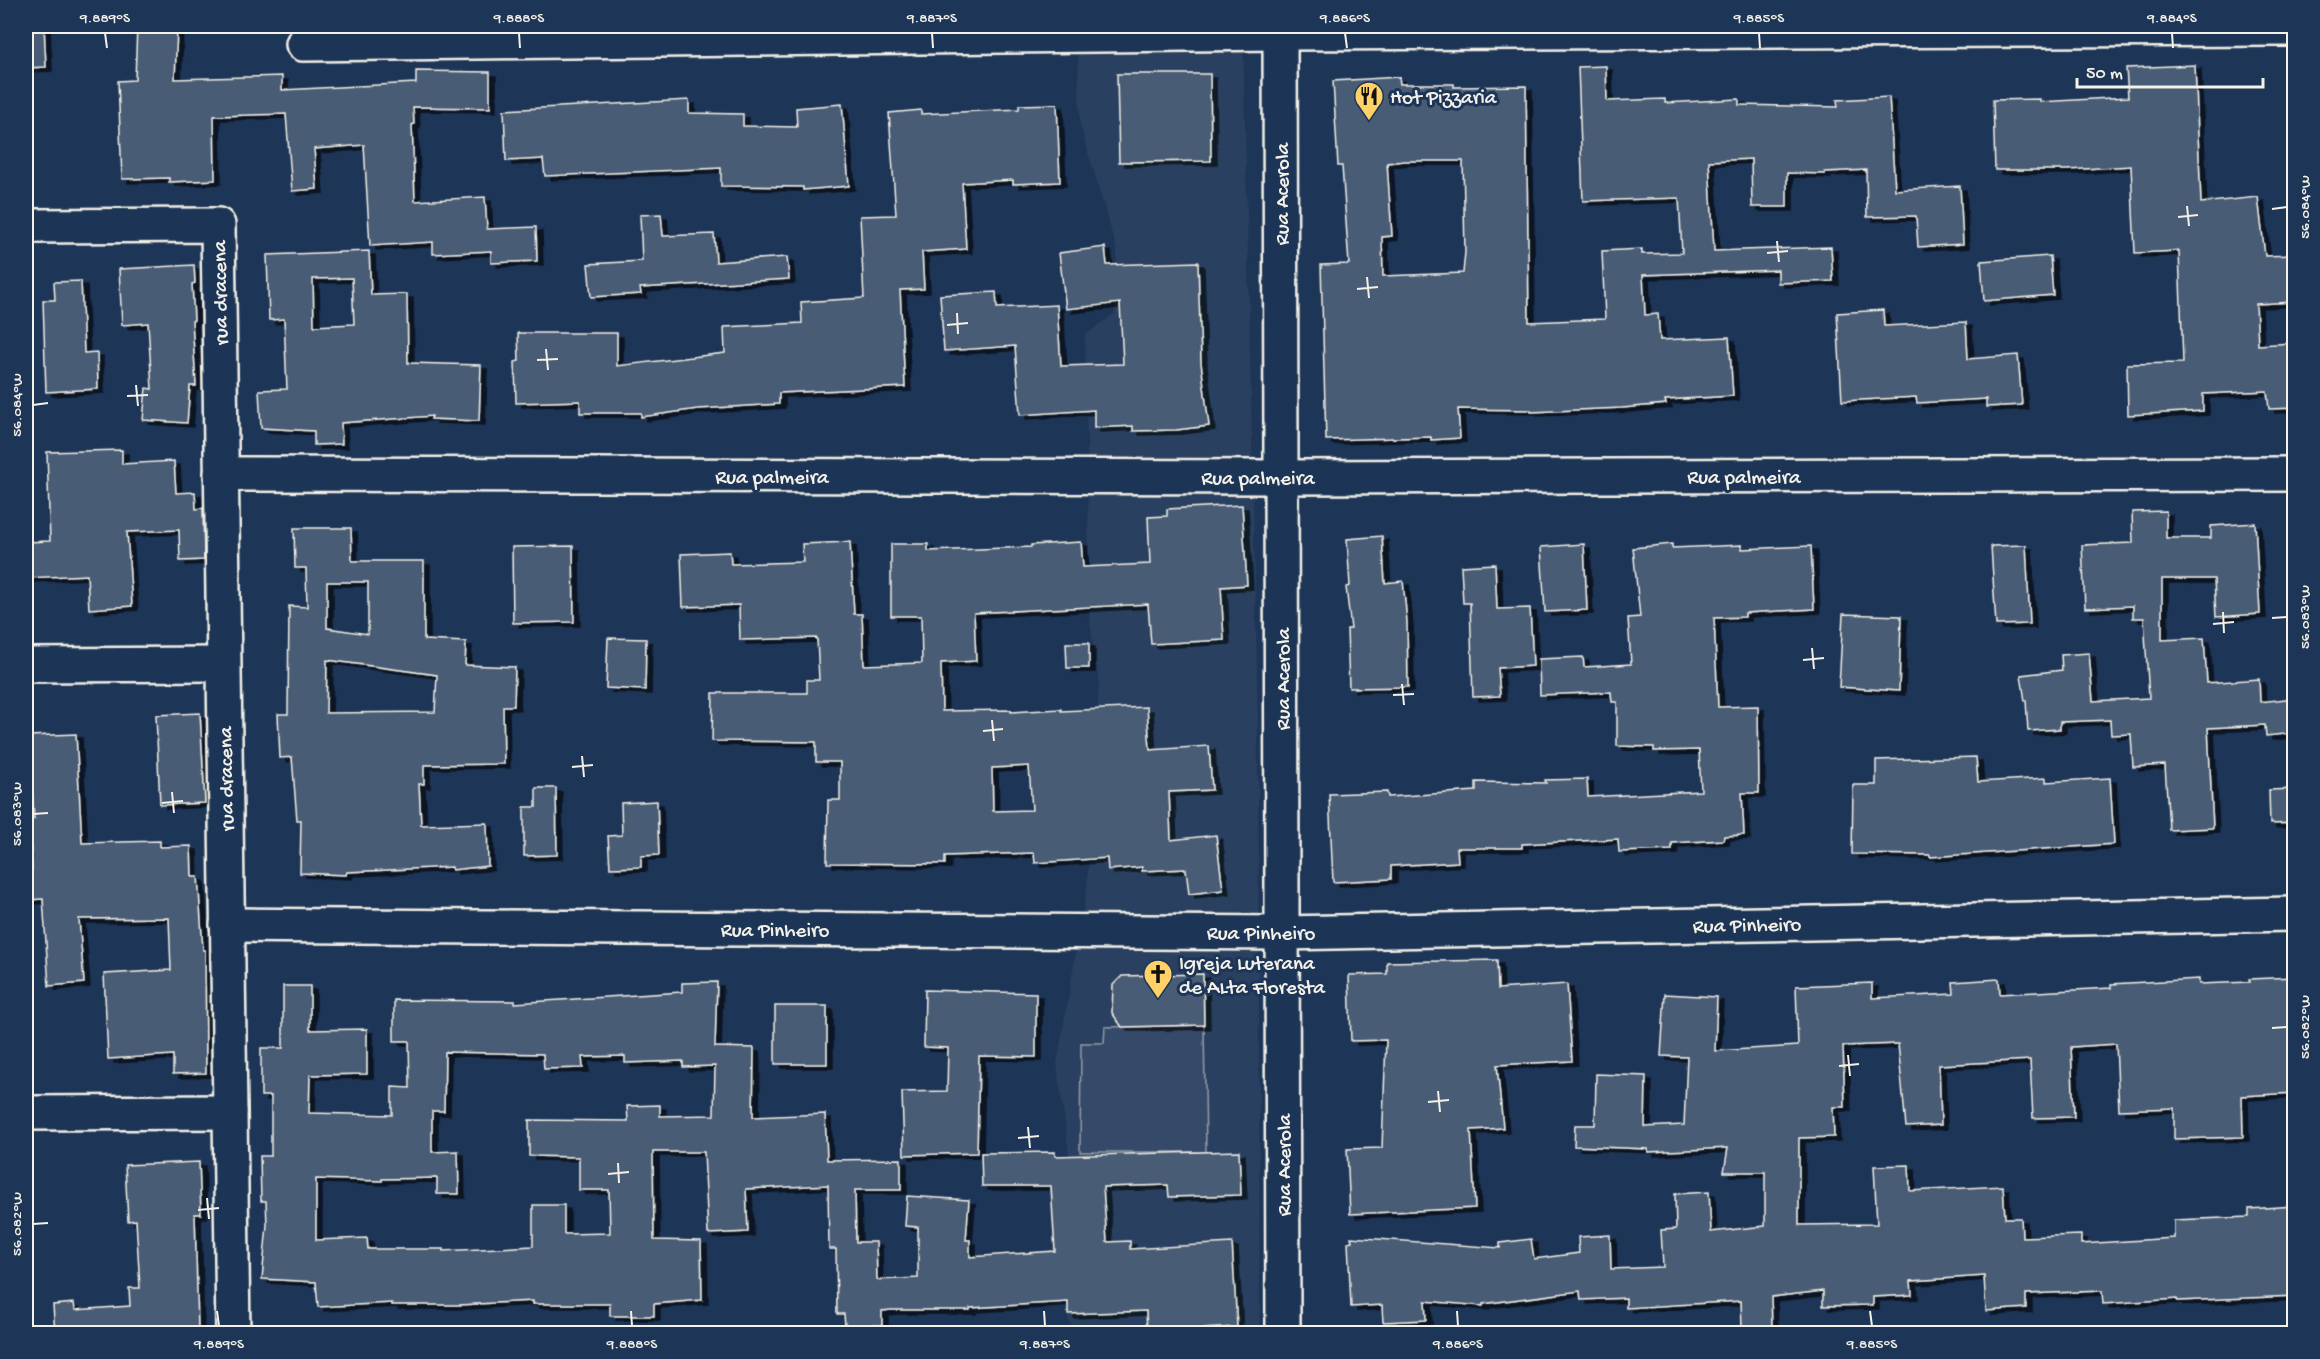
<svg xmlns="http://www.w3.org/2000/svg" width="2320" height="1359" font-family="'Gochi Hand',sans-serif">
<style>
.built{fill:#2a4060}
.pitch{fill:#354a67;stroke:#949ea8;stroke-width:1.5}
.building{fill:#485b74;stroke:#f4f1e8;stroke-width:1.5;fill-rule:evenodd;filter:url(#shadow)}
.lines{fill:none;stroke-linecap:round;stroke-linejoin:round}
.minor-casing{stroke:#f4f1e8;stroke-width:38}
.minor{stroke:#1d3557;stroke-width:33}
.ticks{fill:none;stroke:#f4f1e8;stroke-width:2}
.labels{text-anchor:middle;stroke-width:6;stroke-linejoin:round;paint-order:stroke}
.poi-label{font-size:21px;fill:#f4f1e8;stroke:#1d3557;text-anchor:start}
.street-label{font-size:21px;fill:#f4f1e8;stroke:#1d3557}
.neatline{fill:none;stroke:#f4f1e8;stroke-width:2}
.ticks-label{font-size:15px;text-anchor:middle;fill:#f4f1e8}
</style>
<defs>
<filter id="shadow"><feDropShadow dx="6" dy="4" stdDeviation="0" flood-color="#0009"/></filter>
</defs>
<rect width="100%" height="100%" fill="#1d3557"/>
<filter id="ink" filterUnits="userSpaceOnUse"><feTurbulence type="fractalNoise" baseFrequency=".0167" numOctaves="2"/><feDisplacementMap in="SourceGraphic" scale="12" xChannelSelector="R" yChannelSelector="G"/><feConvolveMatrix kernelMatrix="1 2 1 2 8 2 1 2 1" color-interpolation-filters="sRGB"/></filter>
<g filter="url(#ink)">
<path class="built" d="M 1077,26 L 1243,26 L 1258,720 L 1260,1333 L 1073,1333 L 1055,1274 L 1049,1189 L 1057,1188 L 1072,1177 L 1057,1064 L 1087,887 L 1099,681 L 1090,623 L 1085,335 L 1115,313 L 1117,251 L 1080,125 Z"/>
<path class="pitch" d="M 1204,1025 L 1206,1152 L 1080,1152 L 1081,1043 L 1104,1043 L 1105,1027 Z"/>
<g class="building">
<path d="M 26,26 L 44,26 L 46,67 L 26,68 Z"/>
<path d="M 137,26 L 177,26 L 175,79 L 282,76 L 282,90 L 416,83 L 416,71 L 490,72 L 490,108 L 413,107 L 414,124 L 412,125 L 415,201 L 485,197 L 487,229 L 536,227 L 537,261 L 491,263 L 491,251 L 433,254 L 433,242 L 370,246 L 364,145 L 314,149 L 317,189 L 292,191 L 286,114 L 214,116 L 215,180 L 169,182 L 169,178 L 122,179 L 118,81 L 135,80 Z"/>
<path d="M 2195,65 L 2201,203 L 2258,197 L 2265,256 L 2295,255 L 2295,302 L 2256,304 L 2258,345 L 2295,343 L 2295,408 L 2269,409 L 2267,391 L 2203,394 L 2203,411 L 2128,415 L 2127,364 L 2183,363 L 2179,251 L 2135,253 L 2131,166 L 2067,170 L 1995,170 L 1993,100 L 2040,99 L 2040,102 L 2128,97 L 2126,68 Z"/>
<path d="M 1606,66 L 1607,101 L 1665,99 L 1665,103 L 1739,99 L 1739,105 L 1838,107 L 1837,100 L 1889,97 L 1895,190 L 1960,186 L 1963,244 L 1918,247 L 1916,216 L 1867,217 L 1866,170 L 1825,172 L 1825,174 L 1787,173 L 1787,207 L 1752,207 L 1751,159 L 1709,161 L 1714,251 L 1831,247 L 1833,281 L 1778,283 L 1778,270 L 1643,275 L 1645,315 L 1658,314 L 1660,340 L 1729,337 L 1733,396 L 1665,400 L 1666,404 L 1622,408 L 1531,412 L 1531,410 L 1458,409 L 1460,438 L 1431,440 L 1431,437 L 1326,440 L 1321,265 L 1349,264 L 1342,166 L 1338,166 L 1333,81 L 1399,77 L 1400,84 L 1454,84 L 1454,87 L 1526,86 L 1529,322 L 1605,319 L 1602,251 L 1642,249 L 1642,254 L 1682,253 L 1679,198 L 1583,201 L 1578,67 ZM 1404,161 L 1463,161 L 1465,252 L 1463,273 L 1383,276 L 1382,237 L 1392,236 L 1387,163 Z"/>
<path d="M 1117,74 L 1210,74 L 1211,161 L 1119,162 Z"/>
<path d="M 689,100 L 689,113 L 743,114 L 743,126 L 797,127 L 796,108 L 842,104 L 849,186 L 803,190 L 803,187 L 721,186 L 721,168 L 545,176 L 543,159 L 506,161 L 504,110 Z"/>
<path d="M 1057,104 L 1060,182 L 1013,184 L 1013,180 L 962,183 L 966,249 L 922,252 L 924,289 L 900,290 L 905,387 L 779,393 L 779,404 L 698,409 L 641,417 L 641,413 L 580,413 L 580,401 L 516,403 L 515,362 L 519,361 L 518,333 L 617,333 L 617,366 L 725,353 L 724,327 L 802,323 L 801,302 L 864,298 L 860,216 L 896,215 L 889,113 L 921,110 L 921,114 L 1019,109 L 1019,105 Z"/>
<path d="M 661,214 L 663,236 L 714,234 L 716,262 L 787,257 L 789,279 L 640,288 L 641,294 L 591,297 L 588,264 L 642,261 L 640,215 Z"/>
<path d="M 1105,247 L 1107,265 L 1198,262 L 1201,363 L 1209,426 L 1176,430 L 1133,431 L 1133,426 L 1094,428 L 1094,410 L 1020,415 L 1015,346 L 944,351 L 940,295 L 996,292 L 997,308 L 1057,305 L 1061,366 L 1123,364 L 1120,303 L 1066,309 L 1059,253 Z"/>
<path d="M 369,251 L 371,295 L 407,294 L 408,363 L 481,365 L 479,421 L 431,419 L 432,416 L 341,423 L 342,444 L 314,445 L 314,431 L 261,428 L 259,390 L 287,389 L 284,319 L 269,320 L 267,255 ZM 352,278 L 354,324 L 314,326 L 313,279 Z"/>
<path d="M 2050,256 L 2053,295 L 1984,301 L 1981,261 Z"/>
<path d="M 194,265 L 195,283 L 192,284 L 194,320 L 192,321 L 196,386 L 190,386 L 187,423 L 143,420 L 146,388 L 152,389 L 148,323 L 122,325 L 119,269 Z"/>
<path d="M 81,281 L 84,353 L 97,352 L 98,389 L 46,392 L 43,300 L 55,300 L 54,282 Z"/>
<path d="M 1883,310 L 1884,326 L 1966,322 L 1968,359 L 2018,355 L 2022,405 L 1986,407 L 1986,399 L 1917,403 L 1916,397 L 1842,401 L 1837,313 Z"/>
<path d="M 122,450 L 122,464 L 174,461 L 176,493 L 195,492 L 196,509 L 203,508 L 204,560 L 180,561 L 179,530 L 127,532 L 132,606 L 89,609 L 87,575 L 26,578 L 26,542 L 50,541 L 47,452 Z"/>
<path d="M 1242,505 L 1247,585 L 1221,587 L 1224,640 L 1151,644 L 1148,604 L 974,613 L 976,661 L 941,663 L 942,711 L 1011,710 L 1011,712 L 1061,709 L 1061,711 L 1147,707 L 1150,750 L 1209,746 L 1212,790 L 1169,792 L 1171,840 L 1216,835 L 1223,890 L 1189,894 L 1186,869 L 1142,871 L 1142,867 L 1108,870 L 1107,858 L 1035,863 L 1034,853 L 945,856 L 945,864 L 827,863 L 828,800 L 840,800 L 840,762 L 816,762 L 816,742 L 712,741 L 713,693 L 807,693 L 807,680 L 819,680 L 817,638 L 740,640 L 739,605 L 683,607 L 681,554 L 730,552 L 731,564 L 803,562 L 802,544 L 850,542 L 854,614 L 862,614 L 864,665 L 922,663 L 921,616 L 891,616 L 891,544 L 928,544 L 928,551 L 1031,547 L 1031,545 L 1081,542 L 1083,567 L 1150,564 L 1148,517 L 1167,516 L 1167,509 ZM 1029,766 L 1032,810 L 993,811 L 992,768 Z"/>
<path d="M 2166,511 L 2166,538 L 2211,538 L 2211,526 L 2255,523 L 2260,614 L 2216,617 L 2214,579 L 2162,579 L 2162,640 L 2204,638 L 2207,683 L 2259,679 L 2260,702 L 2295,698 L 2295,733 L 2266,736 L 2265,725 L 2208,728 L 2213,828 L 2169,830 L 2165,765 L 2133,767 L 2131,734 L 2111,735 L 2110,720 L 2060,722 L 2060,729 L 2028,731 L 2026,701 L 2025,701 L 2021,675 L 2062,670 L 2061,655 L 2089,653 L 2093,701 L 2149,698 L 2144,618 L 2133,618 L 2133,606 L 2085,608 L 2082,545 L 2133,543 L 2132,512 Z"/>
<path d="M 294,528 L 351,528 L 352,561 L 424,561 L 424,640 L 466,642 L 465,665 L 515,667 L 514,706 L 503,706 L 504,764 L 424,765 L 424,784 L 419,784 L 421,825 L 487,823 L 488,866 L 452,870 L 452,867 L 347,872 L 346,875 L 300,873 L 301,820 L 297,820 L 292,757 L 280,758 L 278,714 L 288,714 L 289,606 L 307,607 L 306,568 L 295,568 ZM 327,582 L 368,582 L 368,634 L 327,628 ZM 327,660 L 437,675 L 435,712 L 326,713 Z"/>
<path d="M 1382,536 L 1385,583 L 1403,581 L 1407,622 L 1408,687 L 1349,688 L 1347,629 L 1351,629 L 1346,587 L 1350,586 L 1347,539 Z"/>
<path d="M 1584,544 L 1587,610 L 1545,612 L 1541,547 Z"/>
<path d="M 1672,544 L 1672,548 L 1742,545 L 1742,549 L 1811,546 L 1814,609 L 1745,613 L 1745,617 L 1714,618 L 1718,707 L 1758,706 L 1759,793 L 1742,793 L 1744,835 L 1724,836 L 1723,840 L 1672,843 L 1672,850 L 1619,852 L 1618,839 L 1522,844 L 1522,848 L 1457,848 L 1458,862 L 1391,866 L 1391,879 L 1333,882 L 1329,794 L 1387,792 L 1388,797 L 1476,791 L 1476,782 L 1546,783 L 1545,780 L 1587,779 L 1588,797 L 1701,791 L 1699,750 L 1654,751 L 1654,747 L 1617,746 L 1617,702 L 1612,702 L 1611,692 L 1540,695 L 1539,659 L 1583,657 L 1584,667 L 1631,664 L 1628,618 L 1640,617 L 1633,548 Z"/>
<path d="M 2026,545 L 2030,624 L 1996,625 L 1991,546 Z"/>
<path d="M 573,546 L 574,622 L 513,623 L 512,547 Z"/>
<path d="M 1495,564 L 1497,609 L 1530,608 L 1533,666 L 1498,668 L 1500,696 L 1473,697 L 1470,603 L 1463,603 L 1461,566 Z"/>
<path d="M 1843,614 L 1901,616 L 1899,691 L 1839,687 Z"/>
<path d="M 608,638 L 646,639 L 645,690 L 606,688 Z"/>
<path d="M 1066,643 L 1089,643 L 1089,668 L 1067,668 Z"/>
<path d="M 200,713 L 205,803 L 160,805 L 156,715 Z"/>
<path d="M 76,734 L 82,843 L 160,841 L 160,847 L 191,846 L 192,877 L 198,877 L 203,950 L 205,950 L 206,1073 L 173,1074 L 173,1055 L 108,1059 L 104,974 L 171,970 L 169,918 L 79,919 L 84,983 L 49,986 L 43,899 L 26,900 L 26,870 L 32,870 L 29,820 L 34,819 L 29,736 Z"/>
<path d="M 1976,757 L 1978,782 L 2046,778 L 2046,782 L 2110,778 L 2114,844 L 1930,857 L 1930,855 L 1852,854 L 1853,785 L 1876,785 L 1876,760 Z"/>
<path d="M 536,788 L 556,788 L 557,855 L 524,856 L 524,807 L 536,807 Z"/>
<path d="M 2295,789 L 2295,823 L 2270,824 L 2269,790 Z"/>
<path d="M 657,801 L 659,855 L 641,856 L 641,867 L 610,868 L 608,836 L 622,835 L 621,803 Z"/>
<path d="M 1497,960 L 1498,989 L 1567,984 L 1572,1061 L 1497,1065 L 1503,1128 L 1471,1130 L 1475,1208 L 1350,1214 L 1347,1149 L 1382,1148 L 1386,1040 L 1351,1041 L 1349,975 L 1387,974 L 1387,962 Z"/>
<path d="M 1203,974 L 1204,1025 L 1122,1027 L 1112,1013 L 1113,985 L 1122,976 Z"/>
<path d="M 2295,977 L 2295,1093 L 2242,1096 L 2243,1137 L 2174,1139 L 2174,1108 L 2119,1110 L 2116,1044 L 2071,1047 L 2074,1117 L 2033,1118 L 2030,1060 L 1939,1065 L 1941,1125 L 1906,1127 L 1898,1044 L 1843,1046 L 1845,1107 L 1833,1107 L 1834,1137 L 1799,1138 L 1799,1225 L 1877,1224 L 1874,1166 L 1909,1165 L 1910,1191 L 2003,1186 L 2005,1218 L 2021,1218 L 2022,1237 L 2081,1235 L 2081,1244 L 2174,1238 L 2174,1220 L 2249,1217 L 2249,1209 L 2295,1206 L 2295,1296 L 2177,1301 L 2177,1299 L 2103,1304 L 2102,1291 L 2026,1294 L 2026,1308 L 1986,1311 L 1984,1276 L 1911,1281 L 1912,1295 L 1873,1297 L 1873,1305 L 1823,1306 L 1823,1291 L 1771,1297 L 1772,1327 L 1742,1328 L 1741,1301 L 1626,1308 L 1626,1298 L 1581,1300 L 1580,1291 L 1483,1304 L 1483,1306 L 1425,1301 L 1426,1320 L 1383,1322 L 1382,1305 L 1351,1307 L 1348,1242 L 1352,1241 L 1351,1237 L 1500,1248 L 1500,1243 L 1531,1239 L 1534,1259 L 1579,1253 L 1578,1237 L 1610,1235 L 1611,1269 L 1663,1267 L 1661,1230 L 1676,1229 L 1675,1194 L 1709,1192 L 1711,1232 L 1765,1226 L 1765,1172 L 1724,1172 L 1728,1148 L 1648,1152 L 1648,1149 L 1574,1146 L 1575,1125 L 1595,1125 L 1596,1074 L 1646,1076 L 1645,1127 L 1684,1125 L 1687,1057 L 1661,1056 L 1665,994 L 1717,997 L 1715,1051 L 1798,1046 L 1796,986 L 1872,983 L 1872,998 L 1954,994 L 1953,982 L 1999,979 L 2000,994 L 2111,988 L 2111,984 L 2199,979 L 2199,984 L 2250,982 L 2249,979 Z"/>
<path d="M 717,982 L 715,1047 L 754,1048 L 753,1117 L 825,1114 L 827,1160 L 901,1159 L 901,1190 L 855,1190 L 856,1242 L 876,1242 L 877,1280 L 918,1278 L 918,1227 L 905,1226 L 907,1196 L 969,1200 L 966,1240 L 970,1240 L 970,1257 L 1055,1251 L 1051,1186 L 982,1186 L 981,1153 L 1055,1152 L 1055,1156 L 1239,1151 L 1241,1195 L 1169,1197 L 1168,1185 L 1103,1187 L 1107,1242 L 1130,1241 L 1130,1249 L 1232,1243 L 1237,1327 L 1147,1332 L 1146,1311 L 1068,1314 L 1068,1302 L 970,1308 L 970,1310 L 891,1310 L 882,1311 L 882,1325 L 845,1326 L 844,1314 L 837,1314 L 836,1249 L 829,1249 L 828,1185 L 746,1189 L 748,1232 L 708,1234 L 704,1152 L 653,1152 L 654,1240 L 701,1241 L 702,1300 L 654,1304 L 654,1316 L 610,1316 L 610,1304 L 533,1304 L 533,1301 L 459,1305 L 392,1305 L 392,1303 L 318,1307 L 316,1282 L 262,1279 L 267,1225 L 266,1201 L 261,1201 L 260,1156 L 271,1156 L 271,1096 L 261,1096 L 261,1048 L 283,1048 L 283,986 L 310,986 L 310,1030 L 367,1029 L 367,1074 L 310,1075 L 309,1113 L 392,1115 L 392,1087 L 410,1088 L 409,1041 L 394,1041 L 394,1000 L 515,1001 L 515,1003 L 682,992 L 682,983 ZM 445,1052 L 543,1054 L 544,1069 L 583,1068 L 582,1057 L 625,1056 L 625,1063 L 683,1061 L 683,1067 L 715,1066 L 714,1115 L 660,1116 L 660,1105 L 627,1106 L 628,1121 L 529,1120 L 529,1156 L 579,1157 L 579,1190 L 609,1190 L 610,1233 L 564,1234 L 564,1205 L 533,1205 L 533,1246 L 443,1251 L 443,1249 L 368,1249 L 367,1238 L 316,1240 L 316,1179 L 382,1181 L 382,1179 L 437,1178 L 437,1194 L 459,1194 L 458,1151 L 432,1152 L 432,1111 L 444,1111 Z"/>
<path d="M 925,990 L 1036,993 L 1036,1057 L 979,1056 L 977,1153 L 904,1155 L 902,1092 L 947,1091 L 948,1048 L 924,1047 Z"/>
<rect x="775" y="1006" width="52" height="58"/>
<path d="M 199,1162 L 201,1214 L 195,1214 L 198,1330 L 130,1334 L 55,1334 L 53,1305 L 74,1303 L 75,1310 L 130,1306 L 129,1288 L 140,1288 L 136,1220 L 128,1221 L 125,1165 Z"/>
</g>
<g class="lines">
<g class="minor-casing">
<g id="minor">
<path d="M 1280,26 L 1283,1334"/>
<path d="M 303,44 L 1280,33 L 2294,29"/>
<path d="M 26,226 L 218,225 L 233,1334"/>
<path d="M 221,474 L 1281,477 L 2294,474"/>
<path d="M 26,665 L 223,664"/>
<path d="M 227,925 L 1282,933 L 2294,914"/>
<path d="M 26,1113 L 230,1112"/>
</g>
</g>
<use href="#minor" class="minor"/>
</g>
</g>
<path class="ticks" d="M 105,33 L 107,48M 519,33 L 520,48M 932,33 L 933,48M 1345,33 L 1347,48M 1759,33 L 1760,48M 2172,33 L 2173,48M 2187,206 L 2189,226M 2272,209 L 2287,207M 2178,217 L 2198,215M 1777,241 L 1779,262M 1767,253 L 1788,251M 1367,277 L 1369,298M 1357,289 L 1378,287M 957,313 L 958,334M 947,325 L 968,323M 546,349 L 548,370M 537,360 L 558,359M 136,385 L 138,406M 127,396 L 148,395M 33,405 L 48,403M 2223,612 L 2224,633M 2272,618 L 2287,617M 2213,624 L 2234,622M 1812,648 L 1814,669M 1803,660 L 1824,658M 1402,684 L 1404,705M 1393,695 L 1414,694M 992,720 L 994,741M 983,731 L 1003,729M 582,756 L 584,777M 572,767 L 593,765M 172,792 L 174,813M 162,803 L 183,801M 33,814 L 48,813M 2272,1028 L 2287,1027M 1848,1055 L 1850,1076M 1839,1066 L 1859,1064M 1438,1091 L 1440,1112M 1428,1102 L 1449,1100M 1028,1127 L 1030,1148M 1018,1138 L 1039,1136M 618,1163 L 619,1183M 608,1174 L 629,1172M 207,1198 L 209,1219M 198,1210 L 219,1208M 33,1224 L 48,1223M 217,1311 L 219,1326M 631,1311 L 632,1326M 1044,1311 L 1045,1326M 1457,1311 L 1458,1326M 1870,1311 L 1872,1326"/>
<defs>
<g id="restaurant-pin" transform="scale(1.5)"><path d="M0 17L-7.5 6A9.5 9.5 0 1 1 7.5 6Z" fill="#ffd166" stroke="#1d3557"/><path d="M-5-6h1v4h1v-4h1v4h1v-4h1v5L-1.5 .5V6h-2V.5L-5-1ZM5-6V6H3V1.5H1.5Q1.5-4 5-6Z" fill="#111"/></g>
<g id="church-pin" transform="scale(1.5)"><path d="M0 17L-7.5 6A9.5 9.5 0 1 1 7.5 6Z" fill="#ffd166" stroke="#1d3557"/><path d="M-1.2-6h2.4v3.5h3.3v2.4h-3.3V6h-2.4V-.1h-3.3v-2.4h3.3Z" fill="#111"/></g>
</defs>
<g fill-rule="evenodd">
<use href="#restaurant-pin" x="1369" y="96"/>
<use href="#church-pin" x="1158" y="974"/>
</g>
<g class="labels">
<g class="poi-label">
<text x="1390" y="103">Hot Pizzaria</text>
<text x="1179" y="969">Igreja Luterana<tspan x="1179" dy="24">de ALta Floresta</tspan></text>
</g>
<g class="street-label">
<text transform="translate(1281 194) rotate(-90)" y="7">Rua Acerola</text>
<text transform="translate(219 293) rotate(-91)" y="7">rua dracena</text>
<text x="772" y="483">Rua palmeira</text>
<text x="1744" y="483">Rua palmeira</text>
<text x="1258" y="484">Rua palmeira</text>
<text transform="translate(1282 679) rotate(-90)" y="7">Rua Acerola</text>
<text transform="translate(225 779) rotate(-91)" y="7">rua dracena</text>
<text transform="translate(1747 924) rotate(-1)" y="7">Rua Pinheiro</text>
<text x="775" y="936">Rua Pinheiro</text>
<text x="1261" y="939">Rua Pinheiro</text>
<text transform="translate(1283 1165) rotate(-90)" y="7">Rua Acerola</text>
</g>
</g>
<rect width="2320" height="1359" fill="none" stroke="#1d3557" stroke-width="66"/>
<path d="M2077 78v9h186v-9" fill="none" stroke="#f4f1e8" stroke-width="3"/>
<text x="2086" y="78" font-size="18" fill="#f4f1e8" stroke="#1d3557" stroke-width="4.5" paint-order="stroke">50 m</text>
<rect x="33" y="33" width="2254" height="1293" class="neatline"/>
<g class="ticks-label">
<text x="105" y="22">9.889°S</text>
<text x="519" y="22">9.888°S</text>
<text x="932" y="22">9.887°S</text>
<text x="1345" y="22">9.886°S</text>
<text x="1759" y="22">9.885°S</text>
<text x="2172" y="22">9.884°S</text>
<text transform="translate(2304 207) rotate(-90)" y="5">56.084°W</text>
<text transform="translate(16 405) rotate(-90)" y="5">56.084°W</text>
<text transform="translate(2304 617) rotate(-90)" y="5">56.083°W</text>
<text transform="translate(16 814) rotate(-90)" y="5">56.083°W</text>
<text transform="translate(2304 1027) rotate(-90)" y="5">56.082°W</text>
<text transform="translate(16 1224) rotate(-90)" y="5">56.082°W</text>
<text x="219" y="1348">9.889°S</text>
<text x="632" y="1348">9.888°S</text>
<text x="1045" y="1348">9.887°S</text>
<text x="1458" y="1348">9.886°S</text>
<text x="1872" y="1348">9.885°S</text>
</g>
</svg>
